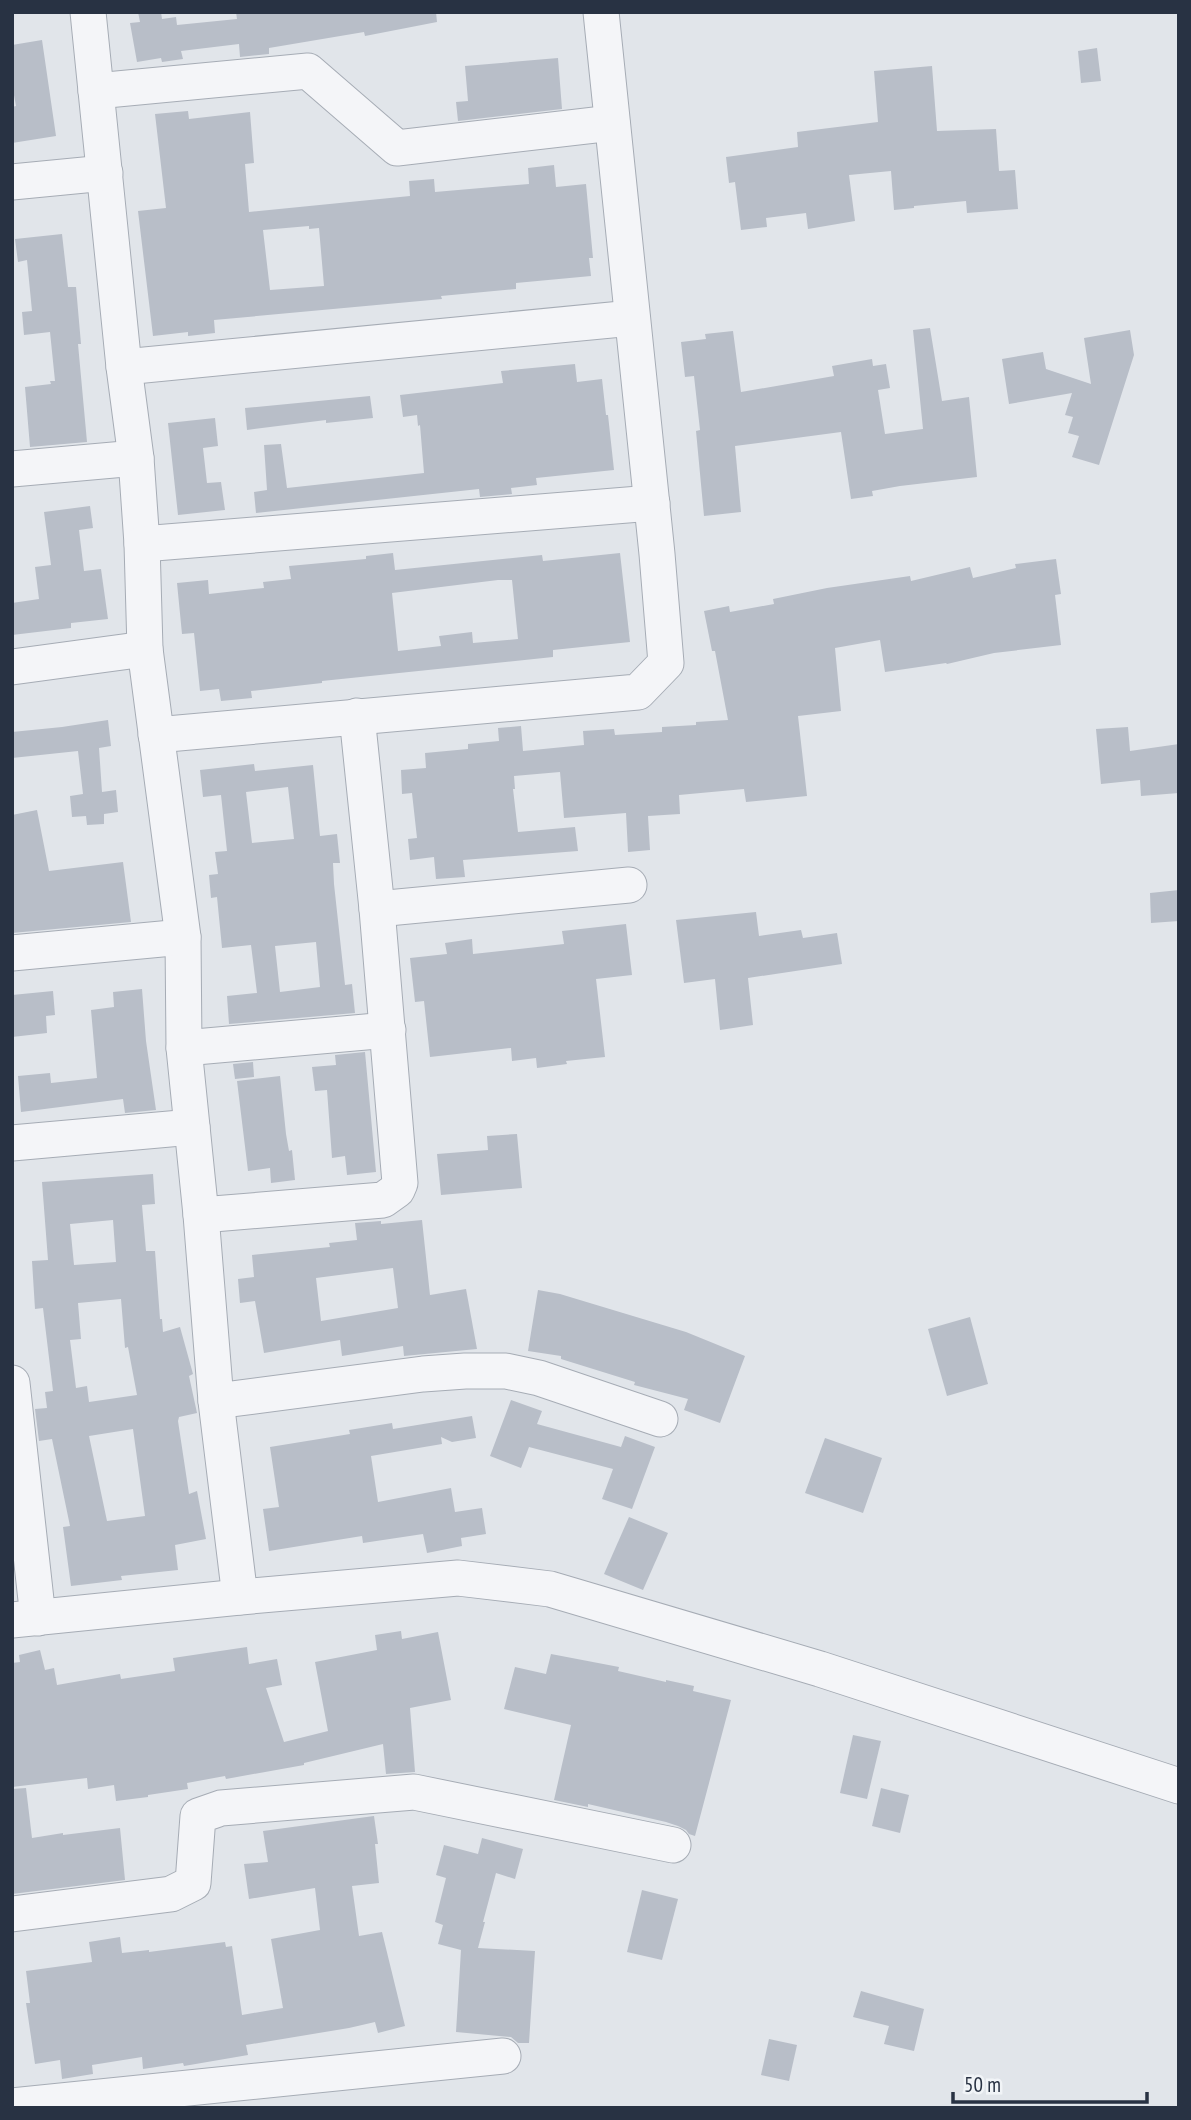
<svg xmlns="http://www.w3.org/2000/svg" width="1191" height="2120" font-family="'PT Sans Narrow',sans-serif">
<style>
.building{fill:#b8bec8;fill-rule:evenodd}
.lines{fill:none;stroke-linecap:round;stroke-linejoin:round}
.minor-casing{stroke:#a6acb5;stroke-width:37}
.minor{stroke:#f4f5f8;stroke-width:35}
</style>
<rect width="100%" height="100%" fill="#e1e5ea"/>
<g class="building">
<path d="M 138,12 L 161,12 L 162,19 L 176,17 L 177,25 L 237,19 L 236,12 L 436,12 L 437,22 L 365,36 L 364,32 L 269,48 L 269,54 L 240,57 L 239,44 L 181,51 L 183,59 L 162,62 L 161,58 L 137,62 L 130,23 L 140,22 Z"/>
<path d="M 42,40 L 56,136 L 12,143 L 12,107 L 16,106 L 12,84 L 12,45 Z"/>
<path d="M 1097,48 L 1101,81 L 1081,83 L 1078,51 Z"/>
<path d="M 558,58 L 562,109 L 458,121 L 456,102 L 468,101 L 465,66 Z"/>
<path d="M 932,66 L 937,131 L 996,129 L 999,171 L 1015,170 L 1018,209 L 967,213 L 966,201 L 914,206 L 914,208 L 894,210 L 891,171 L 849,175 L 855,221 L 808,229 L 806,213 L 766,218 L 767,227 L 741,230 L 735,182 L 729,183 L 726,157 L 798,147 L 797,132 L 878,122 L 874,71 Z"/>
<path d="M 188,111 L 189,119 L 250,112 L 254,163 L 245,164 L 249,212 L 410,196 L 409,181 L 434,179 L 435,192 L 529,184 L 528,168 L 554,165 L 556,187 L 586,184 L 593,258 L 589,258 L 591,276 L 516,283 L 516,289 L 441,296 L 442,299 L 214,320 L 215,333 L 188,336 L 188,332 L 153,336 L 138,211 L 166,208 L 155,114 ZM 309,226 L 309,229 L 319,228 L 324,286 L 270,290 L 263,230 Z"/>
<path d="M 62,234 L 68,287 L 76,287 L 81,344 L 78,344 L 87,442 L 30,447 L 25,387 L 51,384 L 50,381 L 55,381 L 50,332 L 24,335 L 22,312 L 32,311 L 27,260 L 18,262 L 15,239 Z"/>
<path d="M 930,328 L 942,401 L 969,397 L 977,477 L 900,486 L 872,491 L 873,496 L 851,499 L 841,432 L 735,446 L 741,512 L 704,516 L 696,431 L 700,430 L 694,376 L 685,377 L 681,342 L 706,339 L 705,334 L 733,331 L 741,392 L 834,376 L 832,366 L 872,359 L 873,366 L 886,364 L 890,388 L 878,390 L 885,434 L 923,429 L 913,330 Z"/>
<path d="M 1130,330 L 1134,355 L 1099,465 L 1072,457 L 1079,436 L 1068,433 L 1073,417 L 1065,415 L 1072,393 L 1009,404 L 1002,359 L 1043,352 L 1046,369 L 1091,384 L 1084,338 Z"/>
<path d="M 575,364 L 577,382 L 602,379 L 606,415 L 608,415 L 614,470 L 536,478 L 537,485 L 511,488 L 512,494 L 480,497 L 479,489 L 256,513 L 254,492 L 267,490 L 264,445 L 281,444 L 287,488 L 424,473 L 420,425 L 418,426 L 417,415 L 403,417 L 400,395 L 503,383 L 501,371 Z"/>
<path d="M 370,396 L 373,418 L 326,423 L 326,420 L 247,430 L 245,408 Z"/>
<path d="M 215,418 L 218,446 L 203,448 L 207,483 L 221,482 L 225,510 L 178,515 L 168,423 Z"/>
<path d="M 90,506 L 93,528 L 79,530 L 84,571 L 101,569 L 108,619 L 71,623 L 71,628 L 12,635 L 12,603 L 39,599 L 35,567 L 51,565 L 44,512 Z"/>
<path d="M 393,553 L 395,570 L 542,555 L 543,561 L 620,553 L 630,642 L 553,650 L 553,657 L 322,681 L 322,683 L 251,691 L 252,698 L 221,701 L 219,689 L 200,691 L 194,633 L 182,634 L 177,583 L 208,580 L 209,594 L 264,588 L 263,582 L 291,579 L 289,566 L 366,559 L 366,556 ZM 498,580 L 512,580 L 518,639 L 473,643 L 472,632 L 439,636 L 441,646 L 398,651 L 392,593 Z"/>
<path d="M 1056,559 L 1061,594 L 1055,595 L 1061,645 L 994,653 L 947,664 L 946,663 L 885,672 L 880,640 L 835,648 L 841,711 L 798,716 L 807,796 L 746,802 L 744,789 L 679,795 L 680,814 L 648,816 L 650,850 L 628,852 L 626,813 L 564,818 L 560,772 L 514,776 L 515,789 L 513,789 L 518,832 L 575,827 L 578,851 L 463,860 L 465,877 L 436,879 L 434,857 L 410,860 L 408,839 L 417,838 L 412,793 L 402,794 L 401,770 L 426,768 L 425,753 L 468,749 L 468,744 L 499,741 L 498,728 L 521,726 L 523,751 L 584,745 L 583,731 L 614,729 L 615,735 L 662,732 L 662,727 L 696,725 L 696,722 L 728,720 L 715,651 L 712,651 L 704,611 L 729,606 L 730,612 L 774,604 L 773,599 L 827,588 L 910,576 L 911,581 L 970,567 L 973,578 L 1016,568 L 1015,564 Z"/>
<path d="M 108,720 L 111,746 L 99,748 L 102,792 L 116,790 L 118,812 L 104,814 L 104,824 L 87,825 L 86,816 L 72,817 L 70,796 L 83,794 L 78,751 L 12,758 L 12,732 L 62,727 Z"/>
<path d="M 1128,727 L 1130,751 L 1179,744 L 1179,793 L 1141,796 L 1140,780 L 1101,784 L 1096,729 Z"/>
<path d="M 254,764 L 255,771 L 313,765 L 320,836 L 337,834 L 340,863 L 333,863 L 334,884 L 345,985 L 352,984 L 355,1013 L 229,1024 L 227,996 L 257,993 L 251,945 L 222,948 L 217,897 L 211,898 L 209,875 L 218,874 L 215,852 L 227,851 L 221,795 L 203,797 L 200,770 ZM 288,787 L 294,839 L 252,843 L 246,792 ZM 316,942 L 320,987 L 280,992 L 275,946 Z"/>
<path d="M 37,810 L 49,871 L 123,862 L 131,922 L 12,933 L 12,815 Z"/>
<path d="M 1179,890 L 1179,921 L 1151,923 L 1150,893 Z"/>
<path d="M 756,912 L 759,936 L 801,930 L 803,938 L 837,933 L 842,964 L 748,978 L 753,1025 L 720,1030 L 715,979 L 684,983 L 676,920 Z"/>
<path d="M 626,924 L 632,975 L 596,979 L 605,1057 L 566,1061 L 567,1064 L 537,1068 L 536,1058 L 512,1061 L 511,1048 L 430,1057 L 424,1001 L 415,1002 L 410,958 L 447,954 L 445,943 L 472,939 L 473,954 L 564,944 L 562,931 Z"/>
<path d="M 142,989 L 146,1041 L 156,1110 L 125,1113 L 123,1099 L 21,1112 L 18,1076 L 50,1073 L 51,1083 L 97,1078 L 91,1010 L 114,1007 L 113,992 Z"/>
<path d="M 53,991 L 55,1015 L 46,1016 L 47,1033 L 12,1037 L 12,995 Z"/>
<path d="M 365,1052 L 376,1172 L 347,1175 L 345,1156 L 332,1158 L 327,1090 L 315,1091 L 312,1067 L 336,1065 L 335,1055 Z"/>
<path d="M 253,1062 L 254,1077 L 235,1079 L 233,1064 Z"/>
<path d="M 280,1076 L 286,1134 L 289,1151 L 292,1150 L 295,1180 L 271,1183 L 270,1168 L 248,1171 L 237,1081 Z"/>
<path d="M 517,1134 L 522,1188 L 441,1195 L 437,1154 L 488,1150 L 487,1136 Z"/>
<path d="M 153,1174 L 155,1204 L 142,1205 L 146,1251 L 155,1251 L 160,1319 L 162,1319 L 163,1332 L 180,1327 L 193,1374 L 189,1376 L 197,1413 L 179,1417 L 178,1421 L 189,1494 L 197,1491 L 206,1539 L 175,1545 L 178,1570 L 121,1576 L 122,1580 L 71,1586 L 63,1527 L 70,1526 L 52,1439 L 39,1441 L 35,1409 L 47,1408 L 45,1392 L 53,1391 L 43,1308 L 35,1309 L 32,1261 L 48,1260 L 42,1182 ZM 113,1220 L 116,1262 L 74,1265 L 70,1224 ZM 121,1299 L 125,1348 L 128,1347 L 137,1395 L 89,1402 L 87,1386 L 76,1388 L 70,1340 L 81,1339 L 78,1303 ZM 133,1429 L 145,1516 L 107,1521 L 89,1436 Z"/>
<path d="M 422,1220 L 430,1295 L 466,1289 L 477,1349 L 404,1356 L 403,1346 L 342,1356 L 340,1340 L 264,1353 L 255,1301 L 240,1303 L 238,1279 L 254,1277 L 252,1255 L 330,1247 L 329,1243 L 357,1240 L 355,1223 L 381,1221 L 381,1224 ZM 393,1268 L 398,1308 L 321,1321 L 316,1278 Z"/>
<path d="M 538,1290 L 560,1294 L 686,1332 L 745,1356 L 720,1423 L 684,1410 L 688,1399 L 634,1385 L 635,1382 L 561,1359 L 561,1356 L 528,1351 Z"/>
<path d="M 970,1317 L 988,1384 L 947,1396 L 928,1329 Z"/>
<path d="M 511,1400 L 542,1411 L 537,1424 L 621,1447 L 625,1436 L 655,1447 L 632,1509 L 602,1499 L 613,1469 L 529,1447 L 521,1468 L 490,1456 Z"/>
<path d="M 472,1416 L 476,1438 L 452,1442 L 441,1437 L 442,1444 L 371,1456 L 378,1502 L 451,1488 L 455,1512 L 482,1508 L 486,1534 L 461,1538 L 462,1546 L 427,1553 L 423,1534 L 363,1543 L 362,1536 L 269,1551 L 263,1509 L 279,1507 L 270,1447 L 350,1434 L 349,1430 L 392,1423 L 393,1429 Z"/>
<path d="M 825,1438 L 882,1458 L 863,1513 L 805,1493 Z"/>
<path d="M 629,1517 L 668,1533 L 643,1590 L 604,1574 Z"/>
<path d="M 401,1631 L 402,1639 L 438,1632 L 451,1700 L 410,1708 L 415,1772 L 386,1774 L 383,1744 L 304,1763 L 304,1765 L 226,1779 L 225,1776 L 187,1783 L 188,1789 L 148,1795 L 148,1797 L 116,1801 L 114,1785 L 88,1789 L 87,1778 L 12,1787 L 12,1663 L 20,1662 L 19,1655 L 40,1650 L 45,1670 L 54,1668 L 57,1685 L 120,1674 L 121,1679 L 175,1671 L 173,1658 L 247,1647 L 249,1664 L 277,1659 L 282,1685 L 266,1688 L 284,1742 L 328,1731 L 315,1662 L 377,1650 L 375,1635 Z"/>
<path d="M 551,1654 L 619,1667 L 618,1671 L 666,1682 L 666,1680 L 694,1686 L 693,1691 L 731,1700 L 695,1836 L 689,1834 L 686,1830 L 678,1826 L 666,1822 L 588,1804 L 588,1807 L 554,1800 L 571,1725 L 504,1709 L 515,1667 L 546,1674 Z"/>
<path d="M 853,1735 L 881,1741 L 867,1799 L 840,1793 Z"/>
<path d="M 26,1788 L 32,1838 L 63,1833 L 63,1835 L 120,1828 L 125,1880 L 12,1894 L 12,1789 Z"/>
<path d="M 881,1788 L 909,1795 L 900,1833 L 872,1826 Z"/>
<path d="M 374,1816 L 378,1844 L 375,1844 L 379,1883 L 352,1886 L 359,1936 L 382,1932 L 405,2026 L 378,2033 L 375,2022 L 349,2028 L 246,2045 L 248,2055 L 184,2066 L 183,2063 L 143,2069 L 142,2057 L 92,2065 L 93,2074 L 62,2079 L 60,2060 L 35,2064 L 26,2003 L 30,2003 L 26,1971 L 92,1962 L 89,1942 L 120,1937 L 122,1953 L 149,1950 L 149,1952 L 225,1942 L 226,1947 L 232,1946 L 242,2015 L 283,2008 L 271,1939 L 320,1930 L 315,1888 L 249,1899 L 244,1864 L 268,1862 L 263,1831 Z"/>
<path d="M 482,1838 L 523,1849 L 515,1879 L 496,1873 L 483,1922 L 485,1922 L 478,1948 L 535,1951 L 529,2043 L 518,2043 L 511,2037 L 456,2032 L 461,1950 L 438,1944 L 443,1925 L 435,1922 L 446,1878 L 436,1875 L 444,1845 L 478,1854 Z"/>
<path d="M 642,1890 L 678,1899 L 662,1960 L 627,1952 Z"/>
<path d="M 861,1991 L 924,2009 L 914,2051 L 884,2044 L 889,2026 L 853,2017 Z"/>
<path d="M 769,2039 L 797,2045 L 789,2081 L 761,2075 Z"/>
</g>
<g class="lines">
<g class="minor-casing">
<g id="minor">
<path d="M 88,12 L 124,367 L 136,458 L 142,544 L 145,649 L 183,937 L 184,1048 L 201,1215 L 216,1401 L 240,1597"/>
<path d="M 96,91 L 308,71 L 397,148 L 612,123"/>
<path d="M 12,182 L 105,173"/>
<path d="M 124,367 L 632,318"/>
<path d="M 12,469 L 136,458"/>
<path d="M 142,544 L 652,503"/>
<path d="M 12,667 L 145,649"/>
<path d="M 156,735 L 638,692 L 666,663 L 657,554 L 601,12"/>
<path d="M 377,909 L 629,885"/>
<path d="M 12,953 L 183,937"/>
<path d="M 184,1048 L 388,1030"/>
<path d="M 12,1143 L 192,1127"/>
<path d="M 201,1215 L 383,1200 L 397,1190 L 400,1183 L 377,909 L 357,716"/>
<path d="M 12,1383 L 38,1618"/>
<path d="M 216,1401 L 423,1374 L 465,1371 L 506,1371 L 539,1378 L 660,1419"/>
<path d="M 12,1620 L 240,1597 L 458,1578 L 550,1589 L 820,1669 L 1179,1786"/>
<path d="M 12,1914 L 171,1894 L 193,1883 L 198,1816 L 221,1808 L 414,1792 L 673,1845"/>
<path d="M 12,2106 L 503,2056"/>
</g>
</g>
<use href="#minor" class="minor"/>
</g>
<rect width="1191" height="2120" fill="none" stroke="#283243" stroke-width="28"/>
<path d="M953 2092v10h194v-10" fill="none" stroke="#283243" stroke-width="3.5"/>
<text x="964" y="2092" font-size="21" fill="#283243" stroke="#f1f4f7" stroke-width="5" paint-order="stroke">50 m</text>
</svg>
